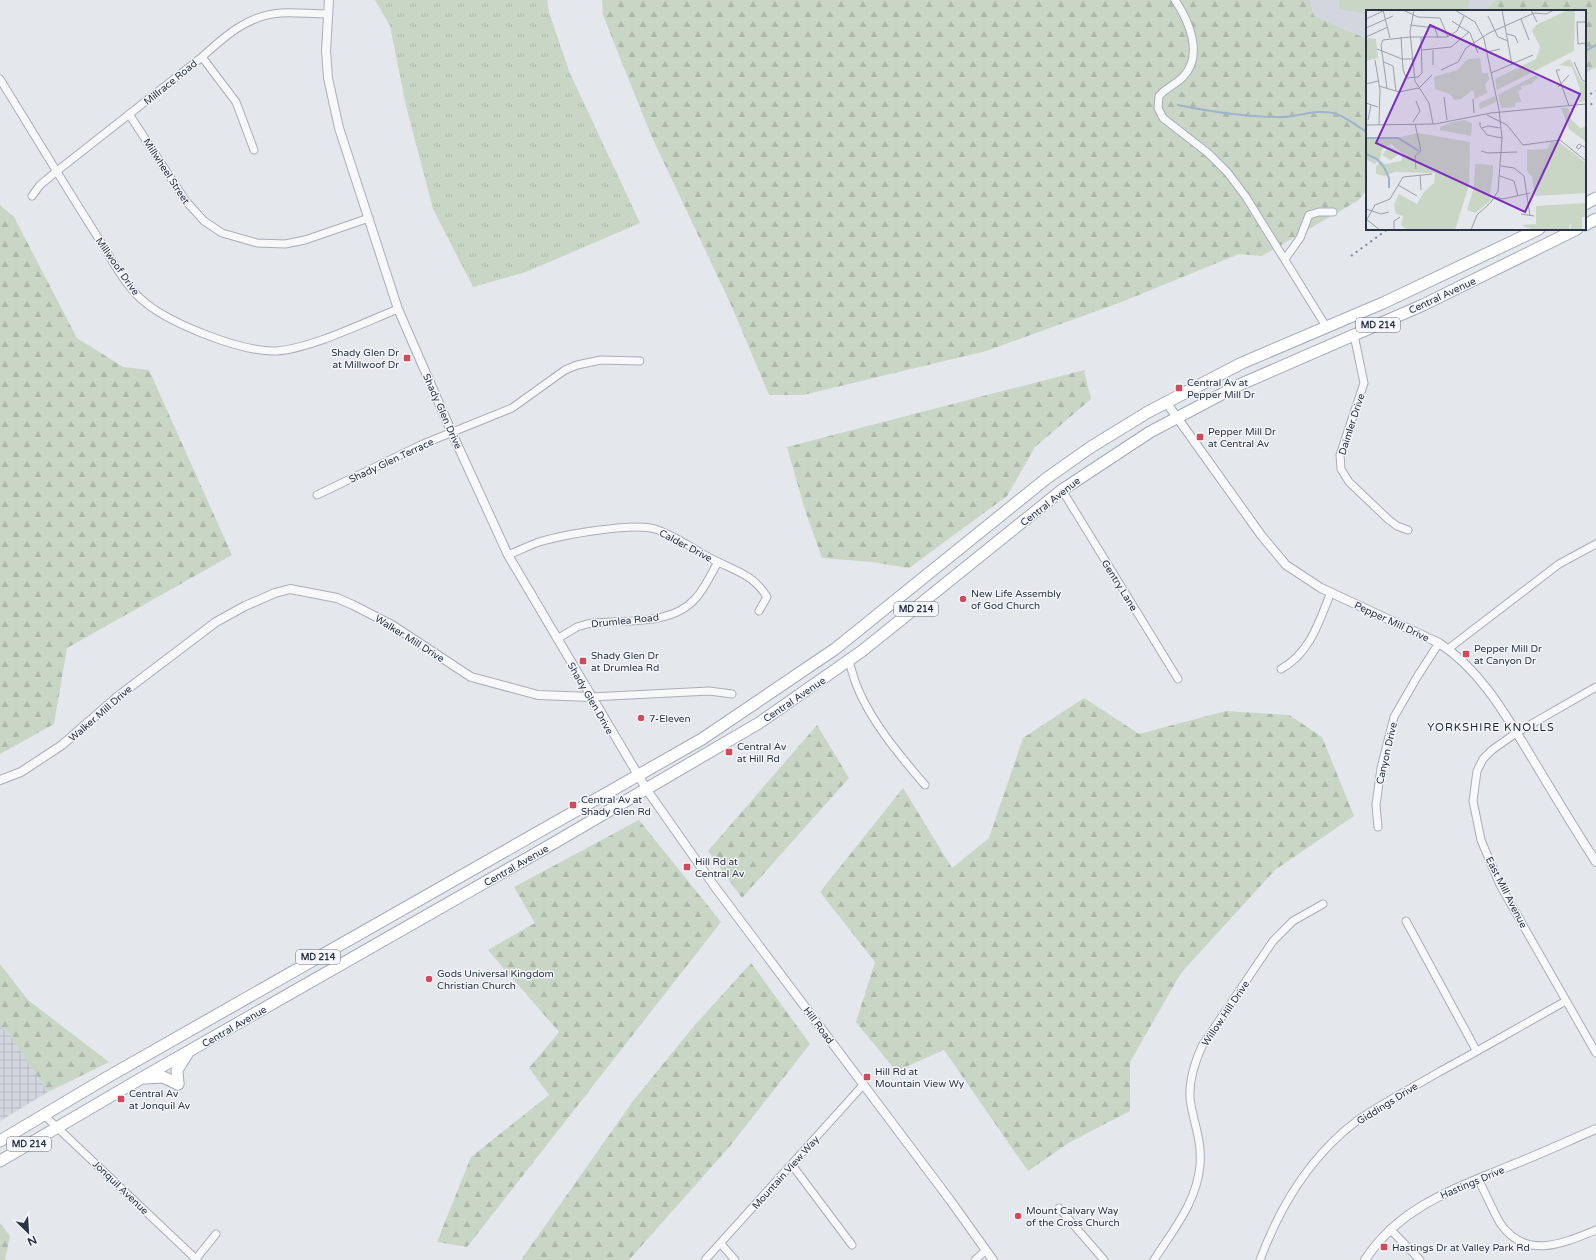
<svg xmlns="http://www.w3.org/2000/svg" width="1596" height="1260" font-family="'Varela Round',sans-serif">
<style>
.built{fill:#d2d6de}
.industrial{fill:url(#industrial-grid)}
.grass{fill:url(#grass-tufts)}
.forest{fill:url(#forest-firs)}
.pitch{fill:#c9d6c5}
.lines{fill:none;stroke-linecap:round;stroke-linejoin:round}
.stream{stroke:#9fb4cc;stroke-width:2}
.minor-casing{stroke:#a9aeb7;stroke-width:9}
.tertiary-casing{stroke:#a9aeb7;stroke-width:10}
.primary-casing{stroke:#a3abb8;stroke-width:13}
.minor{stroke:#f7f8fa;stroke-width:7}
.tertiary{stroke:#f7f8fa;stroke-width:8}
.primary{stroke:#fff;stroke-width:11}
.rail{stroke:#7d8696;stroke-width:2;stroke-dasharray:2 4;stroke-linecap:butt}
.poi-dot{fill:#d1495b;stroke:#f4f6f9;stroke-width:1.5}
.labels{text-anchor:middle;stroke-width:3;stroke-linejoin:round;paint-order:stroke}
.shield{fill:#f4f6f9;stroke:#676e7b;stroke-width:1}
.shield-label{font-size:9px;font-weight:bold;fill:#2b3445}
.street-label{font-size:10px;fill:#2b3445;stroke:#f4f6f9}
.poi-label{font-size:10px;fill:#2b3445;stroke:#f4f6f9;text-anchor:start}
.neighbourhood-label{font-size:11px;letter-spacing:1px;fill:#1d2536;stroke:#f4f6f9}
.inset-river{fill:none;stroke:#9fb4cc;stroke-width:2}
.inset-road{fill:none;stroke:#9a9fa9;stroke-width:1}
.view{fill:#7b2cbf;fill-opacity:0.15;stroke:#7b2cbf;stroke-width:2}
.inset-edge{fill:none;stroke:#2b3445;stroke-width:2}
</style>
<defs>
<pattern id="industrial-grid" width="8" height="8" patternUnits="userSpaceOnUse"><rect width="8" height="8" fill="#d2d6de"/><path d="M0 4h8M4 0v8" fill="none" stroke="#b4b8c0"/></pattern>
<pattern id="grass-tufts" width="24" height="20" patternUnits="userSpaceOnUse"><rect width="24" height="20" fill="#c9d6c5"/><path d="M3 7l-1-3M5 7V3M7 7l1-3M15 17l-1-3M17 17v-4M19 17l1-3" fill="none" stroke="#adb8ab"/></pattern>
<pattern id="forest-firs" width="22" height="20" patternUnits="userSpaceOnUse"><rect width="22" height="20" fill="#c9d6c5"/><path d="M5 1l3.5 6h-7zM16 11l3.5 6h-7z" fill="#adb8ab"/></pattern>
</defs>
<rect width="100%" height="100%" fill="#e4e7ec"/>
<path class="built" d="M 1310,0 L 1495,0 L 1486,11 L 1367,11 L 1367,39 L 1314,16 Z"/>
<path class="industrial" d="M 0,1026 L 8,1032 L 48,1092 L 0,1121 Z"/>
<path class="grass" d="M 375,0 L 547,0 L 549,12 L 569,71 L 640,223 L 526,272 L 473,287 L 433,209 L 406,106 L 390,26 Z"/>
<g class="forest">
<path d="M 602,0 L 1310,0 L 1314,16 L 1367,39 L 1367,189 L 1359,200 L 1262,256 L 1239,254 L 1124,301 L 986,351 L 803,395 L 769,395 L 732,307 L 651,135 L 603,15 Z"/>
<path d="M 1495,0 L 1596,0 L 1596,67 L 1585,73 L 1585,11 L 1486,11 Z"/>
<path d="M 0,205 L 14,217 L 77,338 L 123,367 L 149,370 L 232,555 L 67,648 L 54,724 L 0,754 Z"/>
<path d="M 1084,370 L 1091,399 L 1035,447 L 1007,496 L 909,568 L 872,562 L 822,558 L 805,510 L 787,447 Z"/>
<path d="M 1084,698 L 1139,734 L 1226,711 L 1289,715 L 1322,737 L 1354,816 L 1275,870 L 1181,973 L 1130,1062 L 1130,1111 L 1070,1142 L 1028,1171 L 944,1050 L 896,1071 L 856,1022 L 875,962 L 820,892 L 903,788 L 952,868 L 989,838 L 1023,738 Z"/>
<path d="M 817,725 L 849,778 L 742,898 L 708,851 Z"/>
<path d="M 639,820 L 721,922 L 467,1247 L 437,1242 L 471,1157 L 549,1095 L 529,1068 L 559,1032 L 488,950 L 535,923 L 514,887 Z"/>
<path d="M 751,963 L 810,1044 L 730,1146 L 629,1260 L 521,1260 L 633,1101 L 694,1026 Z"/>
<path d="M 0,964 L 28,1000 L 109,1062 L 48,1092 L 8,1032 L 0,1026 Z"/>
<path d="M 0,1223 L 10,1236 L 5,1260 L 0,1260 Z"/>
</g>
<path class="pitch" d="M 1339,0 L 1469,0 L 1467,11 L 1367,11 L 1367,14 L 1339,9 Z"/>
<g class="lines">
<g class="stream">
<path d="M 1585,51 L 1596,45"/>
<path d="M 1178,105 C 1212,112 1246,117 1281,117 C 1298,117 1316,109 1333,113 C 1346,116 1356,126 1367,132"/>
</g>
<g class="minor-casing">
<g id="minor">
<path d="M 1175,0 C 1189,21 1204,55 1183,77 C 1176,84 1166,88 1159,96 L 1158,108 L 1163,118 L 1208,153 L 1228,173 L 1246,197 L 1327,328"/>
<path d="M 202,57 L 236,102 L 254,150"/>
<path d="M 0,79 C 32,131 64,184 97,236 C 110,256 122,281 140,298 C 165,322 240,352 276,351 C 310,349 365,322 398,309"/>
<path d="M 129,114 L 185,200 L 204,221 L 222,233 L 257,243 L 285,244 L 305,240 L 369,218"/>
<path d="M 32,196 L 40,185 L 57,171 L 202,57 C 225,36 248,15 281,13 C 296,12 311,14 327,14"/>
<path d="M 1285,259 L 1300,238 L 1309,215 L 1319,212 L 1333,212"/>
<path d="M 1354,335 L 1364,383 L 1340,455 L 1341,469 L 1349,482 L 1389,520 L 1397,526 L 1408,530"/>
<path d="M 1062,490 L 1178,679"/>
<path d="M 317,495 L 423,444 L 512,408 L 565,370 L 577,365 L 601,360 L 640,361"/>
<path d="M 508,555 C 518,551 528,546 539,542 C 562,535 634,522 655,529 C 675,535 696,551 714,560 C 736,571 754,575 767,597 L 759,611"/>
<path d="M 557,639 L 577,627 L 587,624 C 621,619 670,627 695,599 C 705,588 711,574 718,562"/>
<path d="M 1448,649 L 1559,564 L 1596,544"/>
<path d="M 849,661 C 851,668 853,675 855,681 C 868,718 900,756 925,785"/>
<path d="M 1281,669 C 1310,653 1319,622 1331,592"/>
<path d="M 1596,687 L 1516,733 L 1492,750 L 1483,759 L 1477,771 L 1473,801 L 1481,840 L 1500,885 L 1596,1053"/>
<path d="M 591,697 L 709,691 L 732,694"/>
<path d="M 1378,827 L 1376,805 L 1381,768 L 1394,717 L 1417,677 L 1439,643"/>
<path d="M 1406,921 L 1476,1050"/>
<path d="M 44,1115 L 197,1260"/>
<path d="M 792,1165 L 852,1245"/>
<path d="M 1478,1179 C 1486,1194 1492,1209 1500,1223 C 1525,1260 1562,1244 1596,1230"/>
<path d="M 1059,1208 L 1104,1260"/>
<path d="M 1390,1229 L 1420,1260"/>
<path d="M 721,1244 L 735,1260"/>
<path d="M 195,1260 L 216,1234"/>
<path d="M 705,1260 L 864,1084"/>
<path d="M 975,1260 L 986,1250"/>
<path d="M 1154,1260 C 1173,1230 1197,1202 1200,1165 C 1202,1142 1195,1127 1191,1105 C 1187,1085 1194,1064 1202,1046 L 1273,941 L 1293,921 L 1323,904"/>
<path d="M 1260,1260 C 1280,1206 1311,1155 1358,1120 C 1384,1102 1412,1088 1439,1072 C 1482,1049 1524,1024 1566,1001"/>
</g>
</g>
<g class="tertiary-casing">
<g id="tertiary">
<path d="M 329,0 L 326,51 L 328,78 L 339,128 L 398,309 L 452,433 L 508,555 L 647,790 L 715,887 L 950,1200 L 993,1260"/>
<path d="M 1166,402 L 1261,535 L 1286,565 L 1321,588 L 1439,643 C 1481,670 1507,717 1532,758 C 1553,793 1574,828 1596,862"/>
<path d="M 0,780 L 21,772 L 62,745 L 117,697 L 216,622 L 245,606 L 275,593 L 290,589 L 337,598 L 353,605 L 392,625 L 471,677 L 538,695 L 591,697"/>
<path d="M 1365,1260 C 1400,1206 1455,1189 1512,1165 C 1540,1154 1568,1141 1596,1129"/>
</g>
</g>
<g class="primary-casing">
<g id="primary">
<path d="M 1585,204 L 1596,198"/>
<path d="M 1585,225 L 1596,219"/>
<path d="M 145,1078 L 163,1077 L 178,1084"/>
<path d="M 178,1084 L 177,1070 L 187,1054"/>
<path d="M 0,1141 L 106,1078 L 702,739 L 835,649 L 1047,478 L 1091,447 L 1148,412 L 1242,363 L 1383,303 L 1539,229"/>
<path d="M 0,1161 L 140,1079 L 547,847 L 759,723 L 862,651 L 1062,490 L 1150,432 L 1239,385 L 1423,305 L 1577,229"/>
</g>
</g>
<use href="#minor" class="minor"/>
<use href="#tertiary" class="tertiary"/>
<use href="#primary" class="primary"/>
<g class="rail">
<path d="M 1585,97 L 1596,91"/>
<path d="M 1585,107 L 1596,102"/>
<path d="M 1351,256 L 1388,229"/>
</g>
</g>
<g class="poi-dot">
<rect x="403" y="354" width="8" height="8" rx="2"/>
<rect x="1175" y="384" width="8" height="8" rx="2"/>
<rect x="1196" y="433" width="8" height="8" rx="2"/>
<circle cx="963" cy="599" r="4"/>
<rect x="1462" y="650" width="8" height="8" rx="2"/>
<rect x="579" y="657" width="8" height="8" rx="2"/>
<circle cx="641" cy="718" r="4"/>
<rect x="725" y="748" width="8" height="8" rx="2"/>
<rect x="569" y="801" width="8" height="8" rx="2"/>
<rect x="683" y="863" width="8" height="8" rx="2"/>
<circle cx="429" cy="979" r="4"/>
<rect x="863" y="1073" width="8" height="8" rx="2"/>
<rect x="117" y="1095" width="8" height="8" rx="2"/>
<circle cx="1018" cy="1216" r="4"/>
<rect x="1380" y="1243" width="8" height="8" rx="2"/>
</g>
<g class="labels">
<g class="shield">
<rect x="1356" y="318" width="44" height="14" rx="3"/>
<rect x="894" y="602" width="44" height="14" rx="3"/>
<rect x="296" y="950" width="44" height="14" rx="3"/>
<rect x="7" y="1137" width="44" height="14" rx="3"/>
</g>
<g class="shield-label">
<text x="1378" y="328">MD 214</text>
<text x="916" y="612">MD 214</text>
<text x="318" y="960">MD 214</text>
<text x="29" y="1147">MD 214</text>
</g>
<g class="street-label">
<text transform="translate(170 82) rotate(-39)" y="4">Millrace Road</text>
<text transform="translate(167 171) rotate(57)" y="4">Millwheel Street</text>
<text transform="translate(118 266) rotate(55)" y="4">Millwoof Drive</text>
<text transform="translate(1442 295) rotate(-25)" y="4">Central Avenue</text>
<text transform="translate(443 411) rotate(66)" y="4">Shady Glen Drive</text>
<text transform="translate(1351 424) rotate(-72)" y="4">Daimler Drive</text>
<text transform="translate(391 460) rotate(-25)" y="4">Shady Glen Terrace</text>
<text transform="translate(1050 501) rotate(-38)" y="4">Central Avenue</text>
<text transform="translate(686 545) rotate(28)" y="4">Calder Drive</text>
<text transform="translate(1120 585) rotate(58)" y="4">Gentry Lane</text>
<text transform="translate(625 620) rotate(-6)" y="4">Drumlea Road</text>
<text transform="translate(1392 621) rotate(25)" y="4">Pepper Mill Drive</text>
<text transform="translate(410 638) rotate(32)" y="4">Walker Mill Drive</text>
<text transform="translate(591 698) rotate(60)" y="4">Shady Glen Drive</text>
<text transform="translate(794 699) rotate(-34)" y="4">Central Avenue</text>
<text transform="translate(100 713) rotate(-41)" y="4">Walker Mill Drive</text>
<text transform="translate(1386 753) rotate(-77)" y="4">Canyon Drive</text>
<text transform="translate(516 865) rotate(-30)" y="4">Central Avenue</text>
<text transform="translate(1507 892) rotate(63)" y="4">East Mill Avenue</text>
<text transform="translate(1225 1013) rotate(-56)" y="4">Willow Hill Drive</text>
<text transform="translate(819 1025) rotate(53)" y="4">Hill Road</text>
<text transform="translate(234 1026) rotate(-30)" y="4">Central Avenue</text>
<text transform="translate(1387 1103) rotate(-32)" y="4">Giddings Drive</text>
<text transform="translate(785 1172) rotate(-48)" y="4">Mountain View Way</text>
<text transform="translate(1472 1182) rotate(-23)" y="4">Hastings Drive</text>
<text transform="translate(121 1187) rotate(44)" y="4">Jonquil Avenue</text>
</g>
<g class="poi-label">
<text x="399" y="356" text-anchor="end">Shady Glen Dr<tspan x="399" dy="12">at Millwoof Dr</tspan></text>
<text x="1187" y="386">Central Av at<tspan x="1187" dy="12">Pepper Mill Dr</tspan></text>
<text x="1208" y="435">Pepper Mill Dr<tspan x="1208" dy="12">at Central Av</tspan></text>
<text x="971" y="597">New Life Assembly<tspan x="971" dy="12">of God Church</tspan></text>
<text x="1474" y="652">Pepper Mill Dr<tspan x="1474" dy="12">at Canyon Dr</tspan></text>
<text x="591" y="659">Shady Glen Dr<tspan x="591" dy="12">at Drumlea Rd</tspan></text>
<text x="649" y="722">7-Eleven</text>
<text x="737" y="750">Central Av<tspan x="737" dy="12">at Hill Rd</tspan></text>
<text x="581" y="803">Central Av at<tspan x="581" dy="12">Shady Glen Rd</tspan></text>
<text x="695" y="865">Hill Rd at<tspan x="695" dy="12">Central Av</tspan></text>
<text x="437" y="977">Gods Universal Kingdom<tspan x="437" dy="12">Christian Church</tspan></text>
<text x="875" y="1075">Hill Rd at<tspan x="875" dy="12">Mountain View Wy</tspan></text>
<text x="129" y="1097">Central Av<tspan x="129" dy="12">at Jonquil Av</tspan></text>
<text x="1026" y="1214">Mount Calvary Way<tspan x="1026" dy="12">of the Cross Church</tspan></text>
<text x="1392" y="1251">Hastings Dr at Valley Park Rd</text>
</g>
<g class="neighbourhood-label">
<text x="1491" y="731">YORKSHIRE KNOLLS</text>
</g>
</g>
<g transform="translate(1366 10)">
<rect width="220" height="220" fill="#e4e7ec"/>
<path d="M 109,154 L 127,155 L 127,164 L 124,183 L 125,190 L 109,203 L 101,200 L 108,177 ZM 220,198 L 220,207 L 216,207 L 216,220 L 204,220 L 210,201 Z" fill="#c9d6c5"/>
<path d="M 202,0 L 209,0 L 208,41 L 131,80 L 129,69 L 170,49 L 174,37 L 166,21 L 170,15 ZM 3,28 L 10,29 L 12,48 L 0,51 L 0,29 ZM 114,48 L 116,63 L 122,63 L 123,69 L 119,74 L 121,83 L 109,89 L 107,80 L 95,89 L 88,90 L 84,84 L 69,79 L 68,67 L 91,60 L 102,49 ZM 204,49 L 214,70 L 220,74 L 220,91 L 213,92 L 214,79 L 206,57 L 193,55 ZM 170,65 L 172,67 L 165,74 L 155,76 L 156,79 L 152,81 L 155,92 L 149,93 L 149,97 L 135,98 L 132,85 ZM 129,86 L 130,92 L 114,99 L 113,93 ZM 195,98 L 202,98 L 205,109 L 214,118 L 220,117 L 220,132 L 203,119 ZM 99,110 L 106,114 L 105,126 L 74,120 L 74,117 L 86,112 ZM 52,123 L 104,132 L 103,175 L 89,220 L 42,220 L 35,215 L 37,206 L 30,204 L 28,195 L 33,184 L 51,194 L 57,183 L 68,173 L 69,163 L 28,162 L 19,166 L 10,164 L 10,156 L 15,151 L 19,154 L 35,151 L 37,144 L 25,134 L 16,139 L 14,149 L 9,154 L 0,149 L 0,127 L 35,127 ZM 185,132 L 193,132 L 220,153 L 220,183 L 169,186 L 166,167 L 161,161 L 161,140 L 181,139 ZM 220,193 L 220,198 L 210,201 L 212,216 L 204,214 L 203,220 L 167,220 L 155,215 L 170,214 L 170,196 Z" fill="#c9d6c5"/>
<path d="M 23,136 L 34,143 L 25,150 L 16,145 Z" fill="#c9d6c5"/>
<path class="inset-river" d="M 0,128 L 32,128 L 53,141M 0,144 L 11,149 L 18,157 L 23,168 L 23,178"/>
<path class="inset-road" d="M 17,0 L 24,28M 37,0 L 52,7 L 74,8 L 82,27M 48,0 L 44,22 L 49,71 L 63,93 L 67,114M 89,0 L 109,12 L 118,29 L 133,100 L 136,128 L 132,181 L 125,192 L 111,205 L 105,220M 136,0 L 146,55M 165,0 L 171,12M 122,6 L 132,27 L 142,31M 0,9 L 17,1M 155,9 L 163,30M 86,11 L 104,23 L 112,43M 220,12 L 211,12 L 212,34 L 220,33M 44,15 L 69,18 L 72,28M 0,18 L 27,6M 141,24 L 149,26 L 152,33M 0,27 L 22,17M 35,27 L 37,59 L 40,68 L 52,67 L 56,63 L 55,27M 11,39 L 36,49 L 47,49M 56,40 L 85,37 L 103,22M 67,40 L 67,55M 121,42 L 134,39M 9,50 L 14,80 L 13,114M 18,52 L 27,56 L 30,81M 208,52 L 216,70 L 220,72M 75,60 L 92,52 L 100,38 L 123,23 L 168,3 L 180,4 L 188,0M 194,60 L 190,60 L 203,96M 125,63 L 167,45M 0,74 L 12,71M 13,76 L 33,82 L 52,78M 192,77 L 203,65M 21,78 L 15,35 L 17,30 L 44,27 L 81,27 L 91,21 L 98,6M 52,79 L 66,65M 78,87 L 81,110M 107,89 L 108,103M 0,93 L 12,97M 121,105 L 141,115 L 157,135 L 194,130 L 220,151M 2,110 L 5,95M 47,112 L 54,101 L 50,91M 114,112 L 114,116 L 121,125 L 136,128M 49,114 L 55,141 L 49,146 L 50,159M 0,115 L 69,114 L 125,103 L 220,94M 116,118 L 122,116 L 134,118M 215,136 L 213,139 L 210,137 L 213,134 L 220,138M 115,141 L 122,143 L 151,142M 135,156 L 148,158 L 158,166 L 164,206M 54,165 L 55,180M 134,166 L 148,171 L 152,186M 32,175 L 51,186M 129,187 L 137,189 L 164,183M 0,199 L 15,204 L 23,202M 155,204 L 168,206M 0,209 L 14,220M 0,211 L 9,195 L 24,189 L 37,167 L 66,164M 28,220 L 28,211 L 34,207"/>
<path class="view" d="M 64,15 L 214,84 L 159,202 L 10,133 Z"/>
<rect width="220" height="220" class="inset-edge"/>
</g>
<g transform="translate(28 1232) rotate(155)" stroke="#f4f6f9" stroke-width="3" paint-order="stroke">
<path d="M0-3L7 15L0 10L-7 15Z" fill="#2b3445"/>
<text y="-6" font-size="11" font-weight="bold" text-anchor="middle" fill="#2b3445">N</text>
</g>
</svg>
